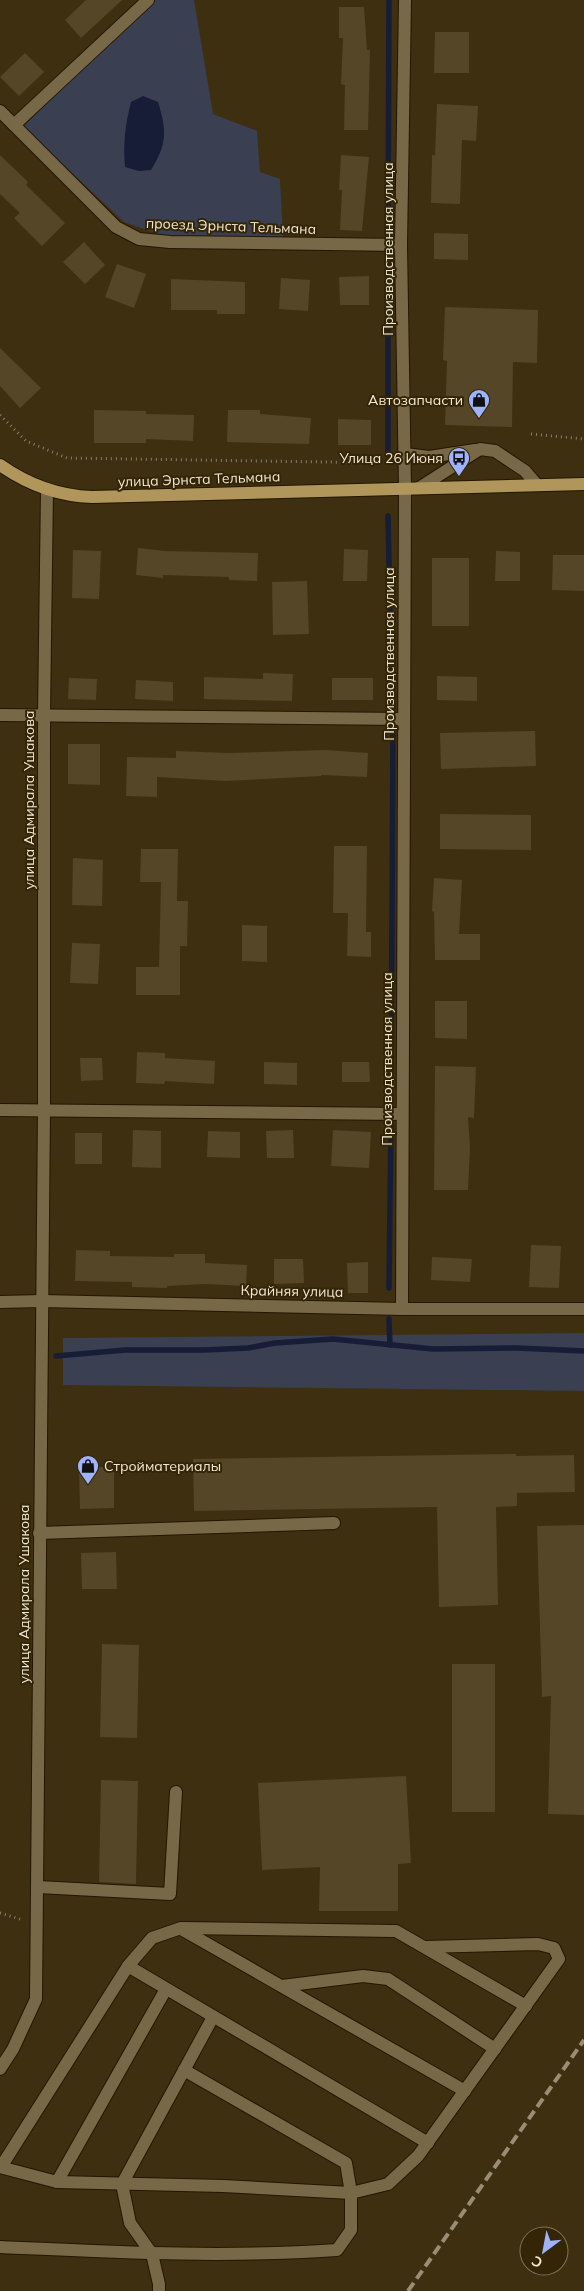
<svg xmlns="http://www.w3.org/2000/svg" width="584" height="2291" font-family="Mulish,sans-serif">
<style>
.green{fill:#3a3f51}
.water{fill:#171d37}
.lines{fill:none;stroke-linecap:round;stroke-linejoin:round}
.stream{stroke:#171d37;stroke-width:5.5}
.building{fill:#544627}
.minor-casing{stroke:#241700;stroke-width:14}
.major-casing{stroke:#241700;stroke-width:14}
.path{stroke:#8a7f66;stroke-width:3;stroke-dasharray:1 4;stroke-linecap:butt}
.minor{stroke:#776848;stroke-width:12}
.major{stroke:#b1965c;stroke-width:12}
.rail{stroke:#998e75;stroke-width:4;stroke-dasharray:10 5;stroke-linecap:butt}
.labels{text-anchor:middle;stroke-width:4;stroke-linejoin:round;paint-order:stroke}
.street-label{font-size:14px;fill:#f0e8d6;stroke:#332505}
.poi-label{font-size:14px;fill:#f0e8d6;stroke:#332505;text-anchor:end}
</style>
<rect width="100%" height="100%" fill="#3d2f10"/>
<g class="green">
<path d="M 152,0 L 194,0 L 213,114 L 257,131 L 260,172 L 280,179 L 283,237 L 167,237 L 124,222 L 23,127 Z"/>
<path d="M 584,1333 L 584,1391 L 63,1385 L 63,1338 Z"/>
</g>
<path class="water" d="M 143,96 L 158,102 C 167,131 167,144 151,170 L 139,171 L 125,167 C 123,144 125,125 131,102 Z"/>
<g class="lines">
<g class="stream">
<path d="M 388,238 L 389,0"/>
<path d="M 388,454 L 388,252"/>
<path d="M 388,516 L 392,712"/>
<path d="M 391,1103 L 393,723"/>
<path d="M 389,1288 L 391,1123"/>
<path d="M 389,1319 L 390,1345"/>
<path d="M 56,1356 L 125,1350 L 204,1350 L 248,1348 L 275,1343 L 333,1339 L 433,1349 L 517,1348 L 584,1351"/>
</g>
</g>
<g class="building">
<path d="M 86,0 L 122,0 L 81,38 L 65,20 Z"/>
<path d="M 339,7 L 364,7 L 367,50 L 370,50 L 368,130 L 344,130 L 345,85 L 341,84 L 343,38 L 339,38 Z"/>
<path d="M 435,32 L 469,32 L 469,73 L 434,73 Z"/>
<path d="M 25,53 L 44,72 L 19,96 L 0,77 Z"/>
<path d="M 437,104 L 478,106 L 476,141 L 462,140 L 460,204 L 431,203 L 432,155 L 435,155 Z"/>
<path d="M 0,155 L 28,182 L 26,185 L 65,223 L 42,246 L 14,218 L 20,213 L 0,194 Z"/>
<path d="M 341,155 L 369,157 L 362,231 L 340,230 L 342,190 L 339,190 Z"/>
<path d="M 434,233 L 468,234 L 468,260 L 434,259 Z"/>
<path d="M 84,242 L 105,265 L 85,284 L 63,262 Z"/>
<path d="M 117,264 L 146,274 L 134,308 L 105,297 Z"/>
<path d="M 369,276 L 369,305 L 340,305 L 339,277 Z"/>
<path d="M 281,278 L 310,280 L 308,311 L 279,309 Z"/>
<path d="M 171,279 L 245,282 L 245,314 L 217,314 L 217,310 L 171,310 Z"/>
<path d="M 445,307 L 538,310 L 537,363 L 513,362 L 512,427 L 445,425 L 447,361 L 443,360 Z"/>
<path d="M 0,348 L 41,388 L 20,408 L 0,386 Z"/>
<path d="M 94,410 L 146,411 L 146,414 L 194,415 L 193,441 L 146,439 L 146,443 L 94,443 Z"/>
<path d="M 228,410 L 260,410 L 260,414 L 311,418 L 309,444 L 227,442 Z"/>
<path d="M 338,419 L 371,420 L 371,445 L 338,445 Z"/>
<path d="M 138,548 L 165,551 L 258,553 L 257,581 L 229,580 L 229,577 L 163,575 L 163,578 L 136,575 Z"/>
<path d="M 344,549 L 368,550 L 367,581 L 343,581 Z"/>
<path d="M 73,550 L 101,551 L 99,599 L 72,598 Z"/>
<path d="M 496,551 L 520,552 L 520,581 L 495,581 Z"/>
<path d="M 553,555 L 584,555 L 584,591 L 552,590 Z"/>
<rect x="432" y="558" width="37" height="68"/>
<path d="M 307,581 L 309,634 L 273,635 L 272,582 Z"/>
<path d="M 263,673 L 293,674 L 292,701 L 204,699 L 204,677 L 263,679 Z"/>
<path d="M 437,676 L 477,677 L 477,701 L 437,700 Z"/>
<path d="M 69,678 L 97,679 L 96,700 L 68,699 Z"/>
<rect x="332" y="678" width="41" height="22"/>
<path d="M 136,680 L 173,682 L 173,701 L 135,699 Z"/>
<path d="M 535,731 L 536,766 L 441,769 L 440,733 Z"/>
<path d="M 68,744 L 100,744 L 100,785 L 68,784 Z"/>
<path d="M 325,750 L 368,753 L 367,777 L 321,775 L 321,776 L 226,781 L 157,777 L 157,797 L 126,796 L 127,757 L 176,758 L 176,751 L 228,753 Z"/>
<path d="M 440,814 L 531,815 L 531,850 L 440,849 Z"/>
<path d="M 334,846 L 367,846 L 366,932 L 371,932 L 371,957 L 347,956 L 348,913 L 333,913 Z"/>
<path d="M 141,849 L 178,849 L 177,901 L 188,901 L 187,946 L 180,946 L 180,995 L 136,995 L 136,967 L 159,967 L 161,882 L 140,882 Z"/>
<path d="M 73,858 L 103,860 L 102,906 L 72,905 Z"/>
<path d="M 434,878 L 462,880 L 459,934 L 480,934 L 480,960 L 435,960 L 434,912 L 432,911 Z"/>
<path d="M 242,925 L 267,926 L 267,962 L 242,961 Z"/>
<path d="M 72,943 L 100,944 L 98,984 L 70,983 Z"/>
<path d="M 435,1001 L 467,1001 L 467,1039 L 435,1038 Z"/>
<path d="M 137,1052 L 165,1053 L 165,1058 L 215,1061 L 214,1084 L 165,1081 L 164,1084 L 136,1083 Z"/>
<path d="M 80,1058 L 102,1058 L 103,1080 L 81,1081 Z"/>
<path d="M 264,1062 L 297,1063 L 297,1085 L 264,1084 Z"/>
<path d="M 342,1062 L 369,1062 L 370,1082 L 342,1082 Z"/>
<path d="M 435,1066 L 476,1067 L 474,1118 L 468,1117 L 470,1148 L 468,1190 L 434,1190 Z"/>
<path d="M 133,1130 L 161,1131 L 161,1168 L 132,1167 Z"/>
<path d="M 293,1130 L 294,1158 L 267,1158 L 266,1131 Z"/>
<path d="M 333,1130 L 371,1132 L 369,1168 L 331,1166 Z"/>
<path d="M 208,1131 L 240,1132 L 240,1158 L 207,1157 Z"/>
<rect x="75" y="1133" width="27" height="31"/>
<path d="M 531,1245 L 561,1246 L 559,1288 L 529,1287 Z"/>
<path d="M 76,1250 L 110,1251 L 110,1256 L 174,1257 L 174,1254 L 205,1254 L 205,1263 L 247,1265 L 246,1286 L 205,1284 L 167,1286 L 167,1288 L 132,1287 L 132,1282 L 75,1281 Z"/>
<path d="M 432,1257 L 472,1259 L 470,1282 L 431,1280 Z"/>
<path d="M 274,1259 L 303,1259 L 304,1283 L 274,1284 Z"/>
<path d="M 368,1262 L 368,1293 L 348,1293 L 347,1263 Z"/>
<path d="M 516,1454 L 516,1456 L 574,1455 L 575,1492 L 517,1493 L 517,1506 L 496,1507 L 498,1605 L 439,1607 L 437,1507 L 194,1511 L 193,1459 Z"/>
<path d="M 79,1467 L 114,1467 L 114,1508 L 80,1509 Z"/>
<path d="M 584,1525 L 584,1815 L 548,1814 L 551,1696 L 542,1697 L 537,1526 Z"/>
<path d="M 116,1552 L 117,1589 L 82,1589 L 81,1553 Z"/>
<path d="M 102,1644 L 139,1645 L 137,1738 L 100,1737 Z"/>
<rect x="452" y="1664" width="43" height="148"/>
<path d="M 406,1776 L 411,1863 L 398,1864 L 398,1911 L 319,1911 L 320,1867 L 262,1870 L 258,1783 Z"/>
<path d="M 101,1780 L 138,1781 L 136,1884 L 99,1882 Z"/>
</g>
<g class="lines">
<g class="minor-casing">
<g id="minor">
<path d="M 0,111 L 116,227 L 139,239 L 170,242 L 401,245"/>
<path d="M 14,125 L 148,0"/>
<path d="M 405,454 L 429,457 L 475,450"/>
<path d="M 419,488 L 480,449 L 495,451 L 525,471 L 537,485"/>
<path d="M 0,715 L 404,719"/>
<path d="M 0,1110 L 401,1114"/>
<path d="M 0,1302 L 42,1301 L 402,1309 L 584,1309"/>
<path d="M 402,1309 L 405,488 L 401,245 L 405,0"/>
<path d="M 39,1533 L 334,1523"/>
<path d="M 38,1887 L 170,1894 L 176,1792"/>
<path d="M 183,1930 L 465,2091"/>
<path d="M 128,1966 L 428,2143"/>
<path d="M 282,1986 L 363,1976 L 388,1979 L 495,2049"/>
<path d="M 0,2069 L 13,2049 L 36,1999 L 44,1110 L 44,715 L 47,490"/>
<path d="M 0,2167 L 57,2182 L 223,2186 L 351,2193 L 388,2184 L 418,2156 L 559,1959 L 554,1948 L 538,1944 L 425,1947"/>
<path d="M 1,2167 L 128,1966 L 152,1938 L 181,1928 L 396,1931 L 526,2006"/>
<path d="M 57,2182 L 166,1989"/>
<path d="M 0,2247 C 112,2252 224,2258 337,2250 L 351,2230 L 351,2193 L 346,2163 L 184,2070"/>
<path d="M 159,2291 L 159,2284 L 152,2254 L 130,2223 L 122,2184 L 213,2017"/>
</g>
</g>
<g class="major-casing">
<path id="major" d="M 0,465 C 27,484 58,496 92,497 L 584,484"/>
</g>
<g class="path">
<path d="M 0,415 L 26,441 L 67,458 L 390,463"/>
<path d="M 531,434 L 584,439"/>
<path d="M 0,1913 L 23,1920"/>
</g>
<use href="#minor" class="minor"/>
<use href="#major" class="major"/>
<path class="rail" d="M 408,2291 L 584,2040"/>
</g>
<defs>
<g id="shop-pin" transform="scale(1.125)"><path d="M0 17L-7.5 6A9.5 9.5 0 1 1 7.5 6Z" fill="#9fb3fd" stroke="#332505"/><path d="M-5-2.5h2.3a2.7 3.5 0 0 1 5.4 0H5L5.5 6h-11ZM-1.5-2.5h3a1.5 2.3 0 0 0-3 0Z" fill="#111"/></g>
<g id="bus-pin" transform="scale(1.125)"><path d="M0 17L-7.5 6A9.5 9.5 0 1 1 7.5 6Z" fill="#9fb3fd" stroke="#332505"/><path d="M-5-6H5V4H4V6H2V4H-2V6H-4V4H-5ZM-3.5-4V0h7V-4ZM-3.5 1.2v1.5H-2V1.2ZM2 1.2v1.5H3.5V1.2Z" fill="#111"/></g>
</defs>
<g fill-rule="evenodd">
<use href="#shop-pin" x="479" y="400"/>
<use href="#bus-pin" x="459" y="458"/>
<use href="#shop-pin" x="88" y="1466"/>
</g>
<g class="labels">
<g class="street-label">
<text transform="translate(231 226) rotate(2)" y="5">проезд Эрнста Тельмана</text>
<text transform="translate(388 249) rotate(-90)" y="5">Производственная улица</text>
<text transform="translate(199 479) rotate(-2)" y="5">улица Эрнста Тельмана</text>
<text transform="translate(389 654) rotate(-90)" y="5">Производственная улица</text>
<text transform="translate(29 800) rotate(-90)" y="5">улица Адмирала Ушакова</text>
<text transform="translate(387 1059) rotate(-90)" y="5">Производственная улица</text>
<text transform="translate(292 1291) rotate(1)" y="5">Крайняя улица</text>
<text transform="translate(24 1594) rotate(-90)" y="5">улица Адмирала Ушакова</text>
</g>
<g class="poi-label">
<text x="463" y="405">Автозапчасти</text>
<text x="443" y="463">Улица 26 Июня</text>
<text x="104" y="1471" text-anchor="start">Стройматериалы</text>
</g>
</g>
<g transform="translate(544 2251) rotate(212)"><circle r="24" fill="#332505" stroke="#7f7359"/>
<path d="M0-4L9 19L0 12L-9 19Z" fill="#9fb3fd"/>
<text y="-8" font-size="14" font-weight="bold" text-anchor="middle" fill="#f0e8d6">С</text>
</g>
</svg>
